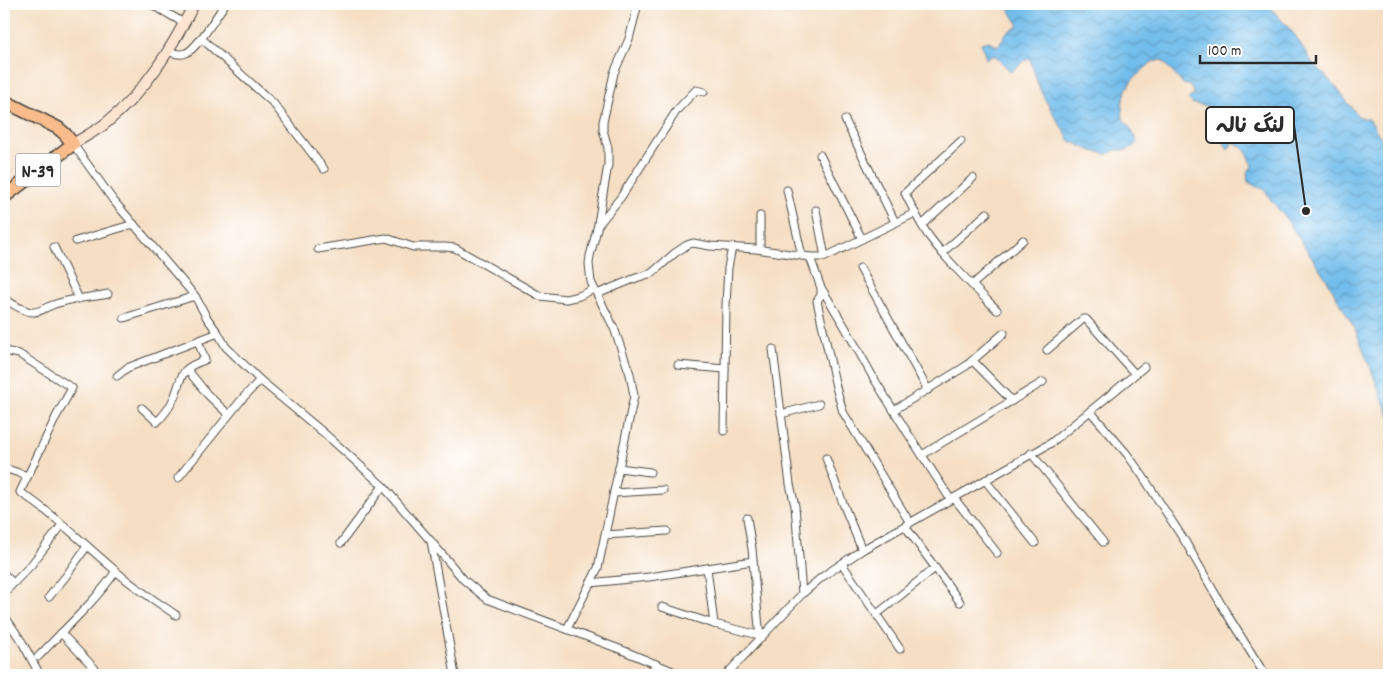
<svg xmlns="http://www.w3.org/2000/svg" width="1393" height="679" font-family="Dekko,'Playpen Sans Arabic',sans-serif">
<style>
.water{fill:url(#water-waves);stroke:#4e748b}
.lines{fill:none;stroke-linecap:round;stroke-linejoin:round}
.street-casing{stroke:#494642;stroke-width:9}
.secondary-casing{stroke:#494642;stroke-width:12}
.highway-casing{stroke:#494642;stroke-width:15}
.street{stroke:#fff;stroke-width:7}
.secondary{stroke:#fde4d0;stroke-width:10}
.highway{stroke:#f9bc8a;stroke-width:12}
.labels{text-anchor:middle;stroke-width:4;stroke-linejoin:round;paint-order:stroke}
.shield{fill:#fff;stroke:#6b6b6b;stroke-width:1}
.shield-label{font-size:19px;font-weight:bold;fill:#2b2b2b}
.leader{fill:none;stroke:#2b2b2b;stroke-width:2}
.callout-dot{fill:#2b2b2b;stroke:#fff;stroke-width:2}
.callout{fill:#fff;stroke:#2b2b2b;stroke-width:2}
.callout-label{font-size:21px;text-anchor:middle;font-weight:bold;fill:#2b2b2b}
</style>
<defs>
<pattern id="water-waves" width="16" height="10" patternUnits="userSpaceOnUse" patternTransform="scale(1.25)"><rect width="16" height="10" fill="#72bdeb"/><path d="M0 5q4-4 8 0t8 0" fill="none" stroke="#5e9abf"/></pattern>
</defs>
<rect width="100%" height="100%" fill="#fff"/>
<filter id="ink" filterUnits="userSpaceOnUse"><feTurbulence type="fractalNoise" baseFrequency=".02" numOctaves="2"/><feDisplacementMap in="SourceGraphic" scale="10" xChannelSelector="R" yChannelSelector="G"/><feConvolveMatrix kernelMatrix="1 2 1 2 8 2 1 2 1" color-interpolation-filters="sRGB"/></filter>
<filter id="wash" filterUnits="userSpaceOnUse"><feTurbulence type="fractalNoise" baseFrequency=".0096" numOctaves="4" result="noise"/><feDisplacementMap in="SourceGraphic" scale="20" xChannelSelector="R" yChannelSelector="G"/><feGaussianBlur stdDeviation="1.12" result="paint"/><feColorMatrix in="noise" values="0 0 0 0 0 0 0 0 0 0 0 0 0 0 0 0 0 1.4 0 .05"/><feComposite in="paint" operator="in"/></filter>
<g filter="url(#wash)">
<rect width="100%" height="100%" fill="#f5dec3"/>
<path class="water" d="M 1006,4 L 1267,4 L 1295,35 L 1312,62 L 1335,86 L 1358,116 L 1370,120 L 1389,152 L 1389,416 L 1356,331 L 1327,280 L 1287,220 L 1271,200 L 1264,189 L 1257,187 L 1248,182 L 1247,173 L 1253,165 C 1247,153 1245,147 1233,142 L 1228,150 L 1218,132 L 1219,122 L 1212,112 L 1206,106 L 1193,104 L 1188,99 L 1194,94 L 1190,86 L 1182,83 L 1162,60 L 1152,62 L 1133,79 L 1126,90 L 1122,105 L 1123,119 L 1131,129 L 1137,142 L 1134,146 L 1126,150 L 1117,150 L 1107,154 L 1092,151 L 1070,141 L 1047,103 L 1040,90 L 1030,59 L 1025,60 L 1011,72 L 994,55 L 986,59 L 981,43 L 990,41 L 993,44 L 998,46 L 1007,32 L 1019,26 Z"/>
</g>
<g filter="url(#ink)">
<g class="lines">
<g class="street-casing">
<g id="street">
<path d="M 151,4 L 184,23"/>
<path d="M 201,38 L 273,103 L 324,169"/>
<path d="M 167,51 C 174,53 180,56 186,53 C 198,48 217,15 225,4"/>
<path d="M 845,120 L 895,222"/>
<path d="M 961,141 L 905,193 C 912,207 919,222 928,235 C 948,262 973,286 997,310"/>
<path d="M 73,144 L 113,200 L 195,296 L 207,318 L 218,333 L 226,347 L 260,380 L 324,433 L 383,486 L 435,546 L 464,580 L 487,599 L 622,650 L 682,675"/>
<path d="M 820,155 L 862,239"/>
<path d="M 787,190 L 802,256"/>
<path d="M 816,210 L 825,257"/>
<path d="M 599,224 L 621,197 L 677,110 L 696,90 L 704,92"/>
<path d="M 922,225 L 973,178"/>
<path d="M 76,241 L 134,224"/>
<path d="M 54,247 L 79,299"/>
<path d="M 318,249 L 386,238 L 413,247 L 445,247 L 455,248 L 540,296 L 566,299 L 579,296 L 594,289"/>
<path d="M 760,249 L 760,216"/>
<path d="M 942,253 L 987,213"/>
<path d="M 810,257 L 821,288 L 821,295 L 817,301 L 819,310 L 836,387 L 843,412 L 910,523"/>
<path d="M 860,268 L 928,390"/>
<path d="M 972,285 L 1023,240"/>
<path d="M 822,289 L 845,327 L 873,377 L 907,432 L 951,500"/>
<path d="M 597,294 L 636,278 L 652,273 L 675,253 L 687,245 L 693,243 L 710,246 L 756,249 L 810,257 L 825,257 L 915,213"/>
<path d="M 4,299 C 12,303 22,311 32,312 C 39,313 44,308 50,306 C 68,298 89,298 108,294"/>
<path d="M 124,318 L 195,296"/>
<path d="M 773,349 L 790,484 L 795,506 L 802,594"/>
<path d="M 1047,350 L 1083,319 L 1086,319 L 1135,374"/>
<path d="M 4,351 L 19,354 L 72,388 L 56,417 L 20,492 C 55,515 85,545 117,572 C 135,588 156,601 176,615"/>
<path d="M 973,361 L 1012,401"/>
<path d="M 678,365 L 725,369"/>
<path d="M 187,369 L 207,394 L 229,415"/>
<path d="M 117,376 L 127,368 L 218,333"/>
<path d="M 142,408 L 157,422 C 164,415 170,407 174,398 C 183,376 178,369 205,360 L 198,341"/>
<path d="M 894,410 L 966,366 L 1004,333"/>
<path d="M 1090,411 L 1127,454 L 1142,475 L 1186,543 L 1225,611 L 1265,675"/>
<path d="M 781,414 L 819,404"/>
<path d="M 724,431 L 726,305 L 728,268 L 732,247"/>
<path d="M 1031,453 L 1103,542"/>
<path d="M 922,455 L 953,436 L 1043,382"/>
<path d="M 826,458 L 844,506 L 862,550"/>
<path d="M 4,468 L 28,476"/>
<path d="M 619,468 L 650,472"/>
<path d="M 178,478 L 242,399 L 260,380"/>
<path d="M 985,480 L 1035,543"/>
<path d="M 614,493 L 663,490"/>
<path d="M 954,498 L 997,553"/>
<path d="M 747,518 L 752,549 L 760,639"/>
<path d="M 905,526 L 960,602"/>
<path d="M 605,535 L 667,531"/>
<path d="M 431,541 L 455,675"/>
<path d="M 341,543 L 383,486"/>
<path d="M 842,564 L 900,649"/>
<path d="M 707,568 L 714,624"/>
<path d="M 4,574 L 13,583"/>
<path d="M 590,583 L 649,577 L 753,561"/>
<path d="M 4,593 L 31,565 L 62,525"/>
<path d="M 49,597 L 66,576 L 87,546"/>
<path d="M 662,607 L 714,624 L 759,635"/>
<path d="M 877,614 L 935,568"/>
<path d="M 4,615 L 22,642 L 40,675"/>
<path d="M 567,629 L 598,568 L 634,396 L 630,374 L 614,328 L 591,282 L 589,264 L 590,256 L 597,229 L 608,165 L 608,148 L 603,130 L 603,122 L 614,73 L 629,39 L 638,4"/>
<path d="M 61,633 L 101,675"/>
<path d="M 38,657 C 64,629 94,603 116,571"/>
<path d="M 650,675 L 656,664"/>
<path d="M 726,675 L 802,594 L 822,577 L 862,550 L 1051,443 L 1144,367"/>
</g>
</g>
<g class="secondary-casing">
<path id="secondary" d="M 73,144 C 84,137 96,131 106,123 C 145,92 172,48 194,4"/>
</g>
<g class="highway-casing">
<path id="highway" d="M 4,101 L 58,128 L 65,134 L 73,144 L 4,197"/>
</g>
<use href="#street" class="street"/>
<use href="#secondary" class="secondary"/>
<use href="#highway" class="highway"/>
</g>
</g>
<g class="labels">
<rect class="shield" x="15.5" y="153.5" width="45" height="33" rx="4"/>
<g class="shield-label">
<text x="38" y="177">N-39</text>
</g>
</g>
<path class="leader" d="M1306 211L1294 125"/>
<circle class="callout-dot" cx="1306" cy="211" r="5"/>
<rect class="callout" x="1206" y="107" width="88" height="36" rx="5"/>
<g class="callout-label">
<text x="1250" y="132">لنگ نالہ</text>
</g>
<rect width="1393" height="679" fill="none" stroke="#fff" stroke-width="20"/>
<path d="M1200 55v8h116v-8" fill="none" stroke="#2b2b2b" stroke-width="2.5"/>
<text x="1208" y="55" font-size="15" fill="#2b2b2b" stroke="#ffffff" stroke-width="4" paint-order="stroke">100 m</text>
</svg>
